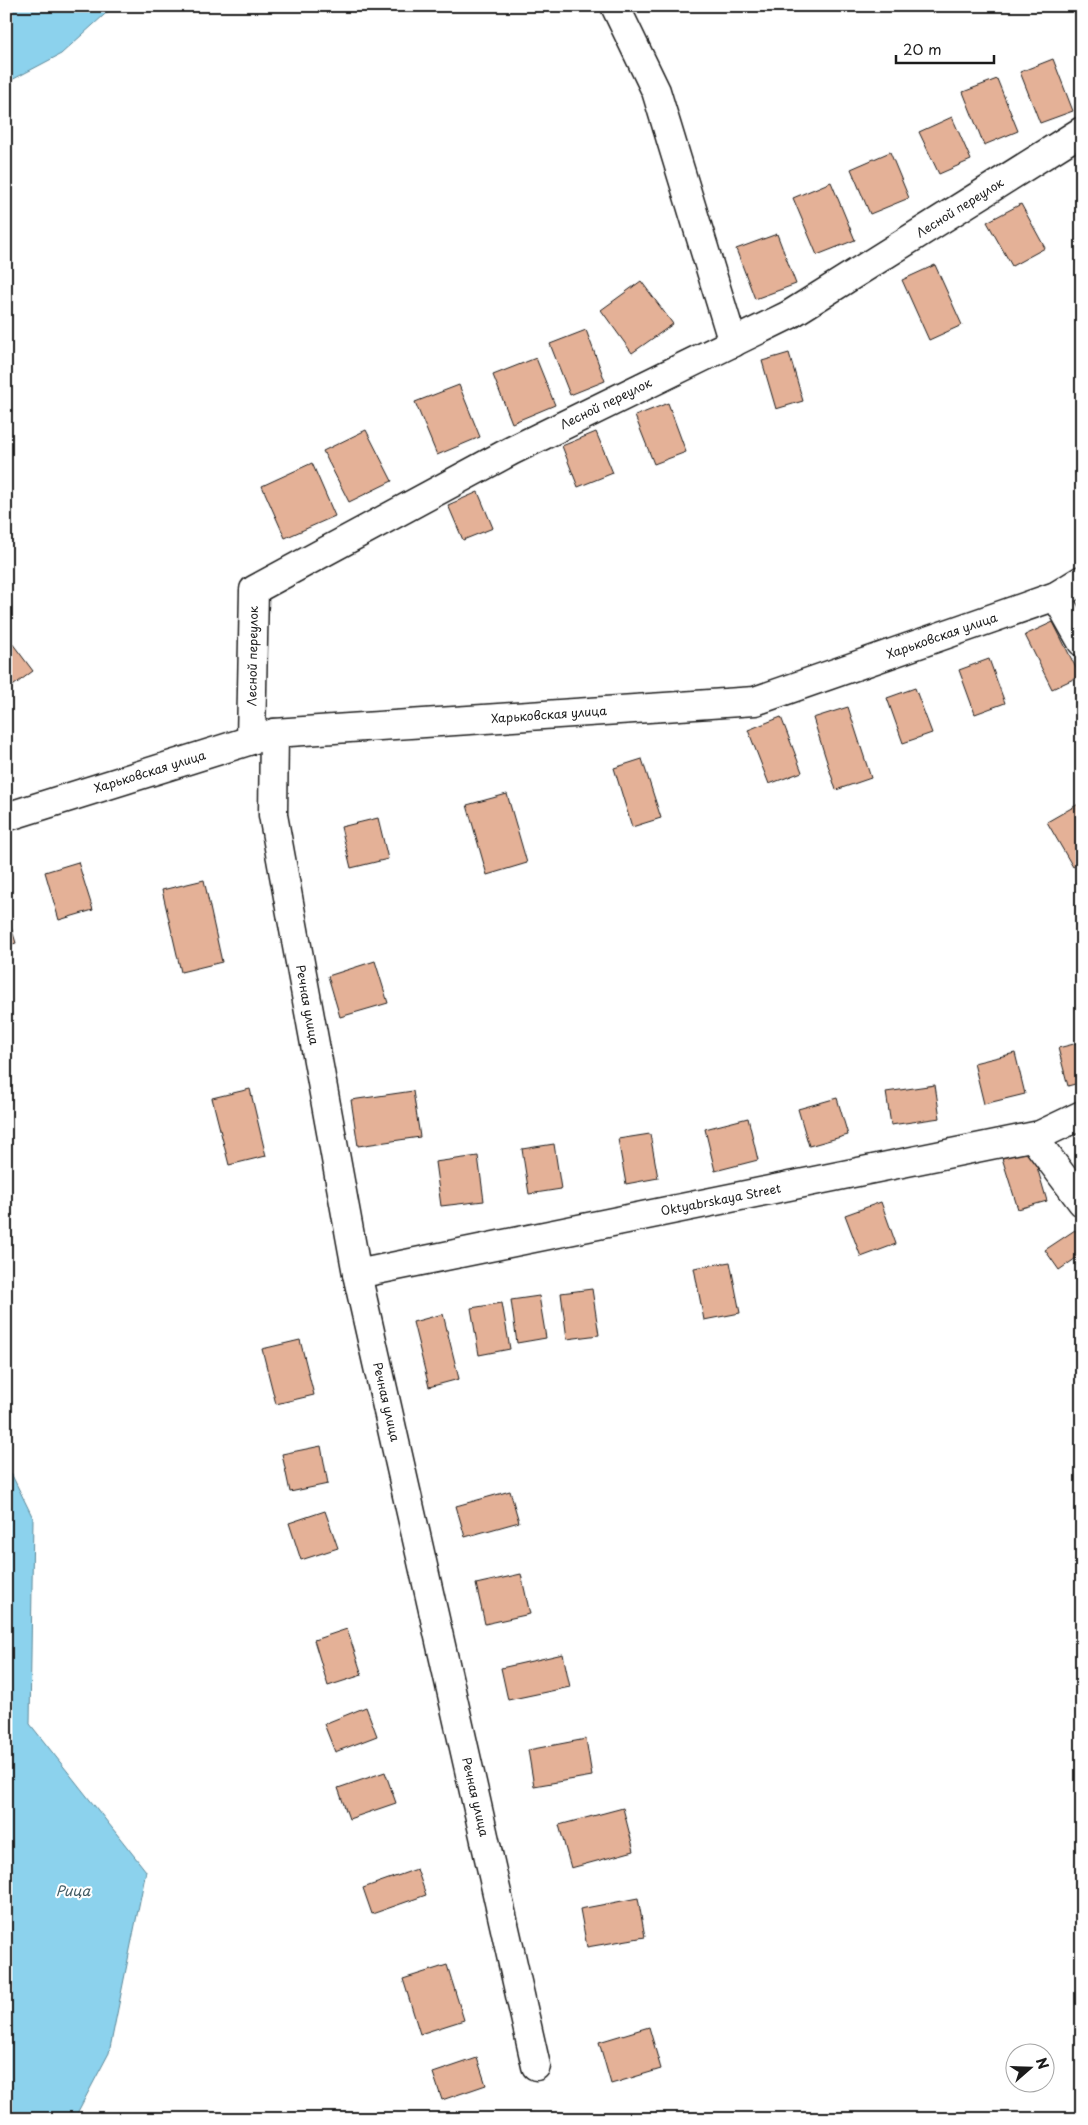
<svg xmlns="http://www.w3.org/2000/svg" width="1088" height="2125" font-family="'Playpen Sans',sans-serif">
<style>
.water{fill:#8cd2ed;stroke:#5f8999}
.building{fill:#e4b197;stroke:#1c1c1c}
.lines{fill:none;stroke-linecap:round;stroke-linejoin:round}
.minor-casing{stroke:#1c1c1c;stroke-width:31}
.minor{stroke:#fff;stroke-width:28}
.labels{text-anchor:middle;stroke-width:4;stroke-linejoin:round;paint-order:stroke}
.street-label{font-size:12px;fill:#1c1c1c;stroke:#fff}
.water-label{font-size:14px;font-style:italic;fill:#435c65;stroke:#fff}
</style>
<rect width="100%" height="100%" fill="#fff"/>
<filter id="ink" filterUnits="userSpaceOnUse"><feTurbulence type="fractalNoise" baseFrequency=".02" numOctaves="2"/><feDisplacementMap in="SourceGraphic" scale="10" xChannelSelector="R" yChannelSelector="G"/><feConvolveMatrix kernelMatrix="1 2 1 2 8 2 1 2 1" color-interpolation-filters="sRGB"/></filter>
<g filter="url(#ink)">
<g class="water">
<path d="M 6,6 L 114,6 L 61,54 L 6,83 Z"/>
<path d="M 6,1463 L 33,1518 L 30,1724 L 146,1871 L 109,2053 L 74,2119 L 6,2119 Z"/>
</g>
<g class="building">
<path d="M 1053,59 L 1073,111 L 1040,123 L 1020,72 Z"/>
<path d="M 997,79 L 1018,131 L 984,145 L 963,92 Z"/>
<path d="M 952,117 L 971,160 L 939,174 L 919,132 Z"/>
<path d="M 890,152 L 909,198 L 870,214 L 851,169 Z"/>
<path d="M 831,182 L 855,240 L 817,255 L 793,198 Z"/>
<path d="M 1021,204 L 1045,248 L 1012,266 L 987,222 Z"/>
<path d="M 777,234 L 796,284 L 755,299 L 736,249 Z"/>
<path d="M 935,265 L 962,325 L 929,340 L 902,280 Z"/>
<path d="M 641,281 L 673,324 L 632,353 L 601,310 Z"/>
<path d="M 586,330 L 605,381 L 570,395 L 550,344 Z"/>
<path d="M 789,353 L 803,401 L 776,409 L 762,361 Z"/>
<path d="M 536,358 L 555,405 L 512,423 L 493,375 Z"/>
<path d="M 459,385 L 480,437 L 437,455 L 415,402 Z"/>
<path d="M 668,403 L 686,452 L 654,464 L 635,416 Z"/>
<path d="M 366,430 L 392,481 L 349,502 L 323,451 Z"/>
<path d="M 596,432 L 613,473 L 578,487 L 562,446 Z"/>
<path d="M 312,463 L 335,516 L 285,538 L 262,486 Z"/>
<path d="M 478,492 L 493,528 L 463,540 L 448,505 Z"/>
<path d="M 1053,622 L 1080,676 L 1052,689 L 1025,635 Z"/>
<path d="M 6,635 L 33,671 L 6,691 Z"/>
<path d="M 989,659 L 1005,703 L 975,714 L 959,670 Z"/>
<path d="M 915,688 L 932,733 L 903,743 L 887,698 Z"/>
<path d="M 848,707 L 871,778 L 836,790 L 813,718 Z"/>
<path d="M 781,717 L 802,772 L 769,784 L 748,730 Z"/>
<path d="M 642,759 L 661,818 L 632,827 L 614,768 Z"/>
<path d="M 507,794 L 527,863 L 487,875 L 467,805 Z"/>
<path d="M 1082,802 L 1082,862 L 1073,867 L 1047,822 Z"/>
<path d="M 378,818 L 388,859 L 351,868 L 341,827 Z"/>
<path d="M 78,862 L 93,910 L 59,920 L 45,872 Z"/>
<path d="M 204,880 L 222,962 L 181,972 L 162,890 Z"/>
<path d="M 6,911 L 16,943 L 6,946 Z"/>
<path d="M 375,961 L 388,1003 L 340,1017 L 328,976 Z"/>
<path d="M 1082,1042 L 1082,1082 L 1068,1086 L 1058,1048 Z"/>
<path d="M 1015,1053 L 1025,1094 L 984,1104 L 974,1063 Z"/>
<path d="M 935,1085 L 940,1118 L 891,1125 L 886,1092 Z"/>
<path d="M 250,1089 L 266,1156 L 229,1165 L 212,1098 Z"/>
<path d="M 413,1091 L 420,1137 L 358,1146 L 351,1100 Z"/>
<path d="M 837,1098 L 848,1135 L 809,1146 L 798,1109 Z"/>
<path d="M 748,1118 L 758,1160 L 715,1171 L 705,1129 Z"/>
<path d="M 650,1134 L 658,1178 L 626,1184 L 618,1139 Z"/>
<path d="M 554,1144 L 561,1189 L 529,1194 L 522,1149 Z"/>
<path d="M 1032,1150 L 1047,1201 L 1018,1209 L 1002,1158 Z"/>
<path d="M 478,1156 L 484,1201 L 441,1206 L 435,1162 Z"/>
<path d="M 881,1202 L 896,1244 L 861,1257 L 845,1215 Z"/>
<path d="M 1075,1230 L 1082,1240 L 1082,1254 L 1059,1270 L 1045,1250 Z"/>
<path d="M 730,1262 L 740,1313 L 704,1320 L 694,1268 Z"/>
<path d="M 592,1289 L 599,1335 L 567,1339 L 561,1293 Z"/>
<path d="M 539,1296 L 546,1338 L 517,1343 L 511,1300 Z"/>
<path d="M 502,1303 L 510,1349 L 479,1355 L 471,1308 Z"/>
<path d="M 443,1314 L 459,1379 L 429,1387 L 413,1322 Z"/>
<path d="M 300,1340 L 314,1395 L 276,1404 L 262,1349 Z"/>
<path d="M 321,1446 L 328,1484 L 290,1492 L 282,1454 Z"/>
<path d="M 510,1491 L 519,1522 L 465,1537 L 456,1506 Z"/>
<path d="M 325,1511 L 338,1548 L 301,1560 L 289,1523 Z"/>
<path d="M 521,1574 L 530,1614 L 485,1624 L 476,1584 Z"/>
<path d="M 347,1629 L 362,1675 L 328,1686 L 314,1640 Z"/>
<path d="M 563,1654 L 570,1687 L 508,1700 L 501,1668 Z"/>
<path d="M 366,1707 L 377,1736 L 335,1752 L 324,1724 Z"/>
<path d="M 586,1739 L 592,1776 L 534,1786 L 528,1750 Z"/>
<path d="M 385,1772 L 396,1803 L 349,1819 L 338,1788 Z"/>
<path d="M 623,1808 L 634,1851 L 571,1868 L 559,1825 Z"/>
<path d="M 417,1869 L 426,1895 L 372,1914 L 363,1888 Z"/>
<path d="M 638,1898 L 645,1937 L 587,1947 L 580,1909 Z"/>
<path d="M 447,1965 L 464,2020 L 420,2034 L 403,1979 Z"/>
<path d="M 649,2027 L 661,2069 L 611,2084 L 599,2042 Z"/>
<path d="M 477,2058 L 486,2085 L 442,2100 L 433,2073 Z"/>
</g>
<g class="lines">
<g class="minor-casing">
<g id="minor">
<path d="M 615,6 L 656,91 L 733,343"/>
<path d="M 1056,596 L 1082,642"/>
<path d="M 274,733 L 273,815 L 357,1274 L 536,2066"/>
<path d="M 251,740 L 254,590 L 511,451 L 789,315 L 1082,131"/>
<path d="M 6,817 L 274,733 L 755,701 L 1056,596 L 1082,580"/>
<path d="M 1033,1137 L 1082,1202"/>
<path d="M 357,1274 L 1040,1135 L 1082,1115"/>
</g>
</g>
<use href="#minor" class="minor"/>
</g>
</g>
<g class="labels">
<g class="street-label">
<text transform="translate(960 208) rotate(-32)" y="4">Лесной переулок</text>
<text transform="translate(606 404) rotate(-26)" y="4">Лесной переулок</text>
<text transform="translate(942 636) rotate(-19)" y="4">Харьковская улица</text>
<text transform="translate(253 656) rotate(-89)" y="4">Лесной переулок</text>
<text transform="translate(549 715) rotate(-4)" y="4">Харьковская улица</text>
<text transform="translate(150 772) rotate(-17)" y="4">Харьковская улица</text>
<text transform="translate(307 1005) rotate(80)" y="4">Речная улица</text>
<text transform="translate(721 1200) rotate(-11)" y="4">Oktyabrskaya Street</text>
<text transform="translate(386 1402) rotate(77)" y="4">Речная улица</text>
<text transform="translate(475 1797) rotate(77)" y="4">Речная улица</text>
</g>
<g class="water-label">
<text x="73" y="1896">Рица</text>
</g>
</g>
<rect width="1088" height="2125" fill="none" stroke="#fff" stroke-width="25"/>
<rect x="12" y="12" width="1063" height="2100" fill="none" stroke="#1c1c1c" stroke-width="2" filter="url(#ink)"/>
<g transform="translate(1030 2068) rotate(70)"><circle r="24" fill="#ffffff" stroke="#a4a4a4"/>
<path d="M0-4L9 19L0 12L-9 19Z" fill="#1c1c1c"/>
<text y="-8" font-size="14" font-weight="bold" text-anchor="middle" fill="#1c1c1c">N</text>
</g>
<path d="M896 55v8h98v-8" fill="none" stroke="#1c1c1c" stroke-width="2.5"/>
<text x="903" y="55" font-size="15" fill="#1c1c1c" stroke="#ffffff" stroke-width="4" paint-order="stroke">20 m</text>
</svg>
